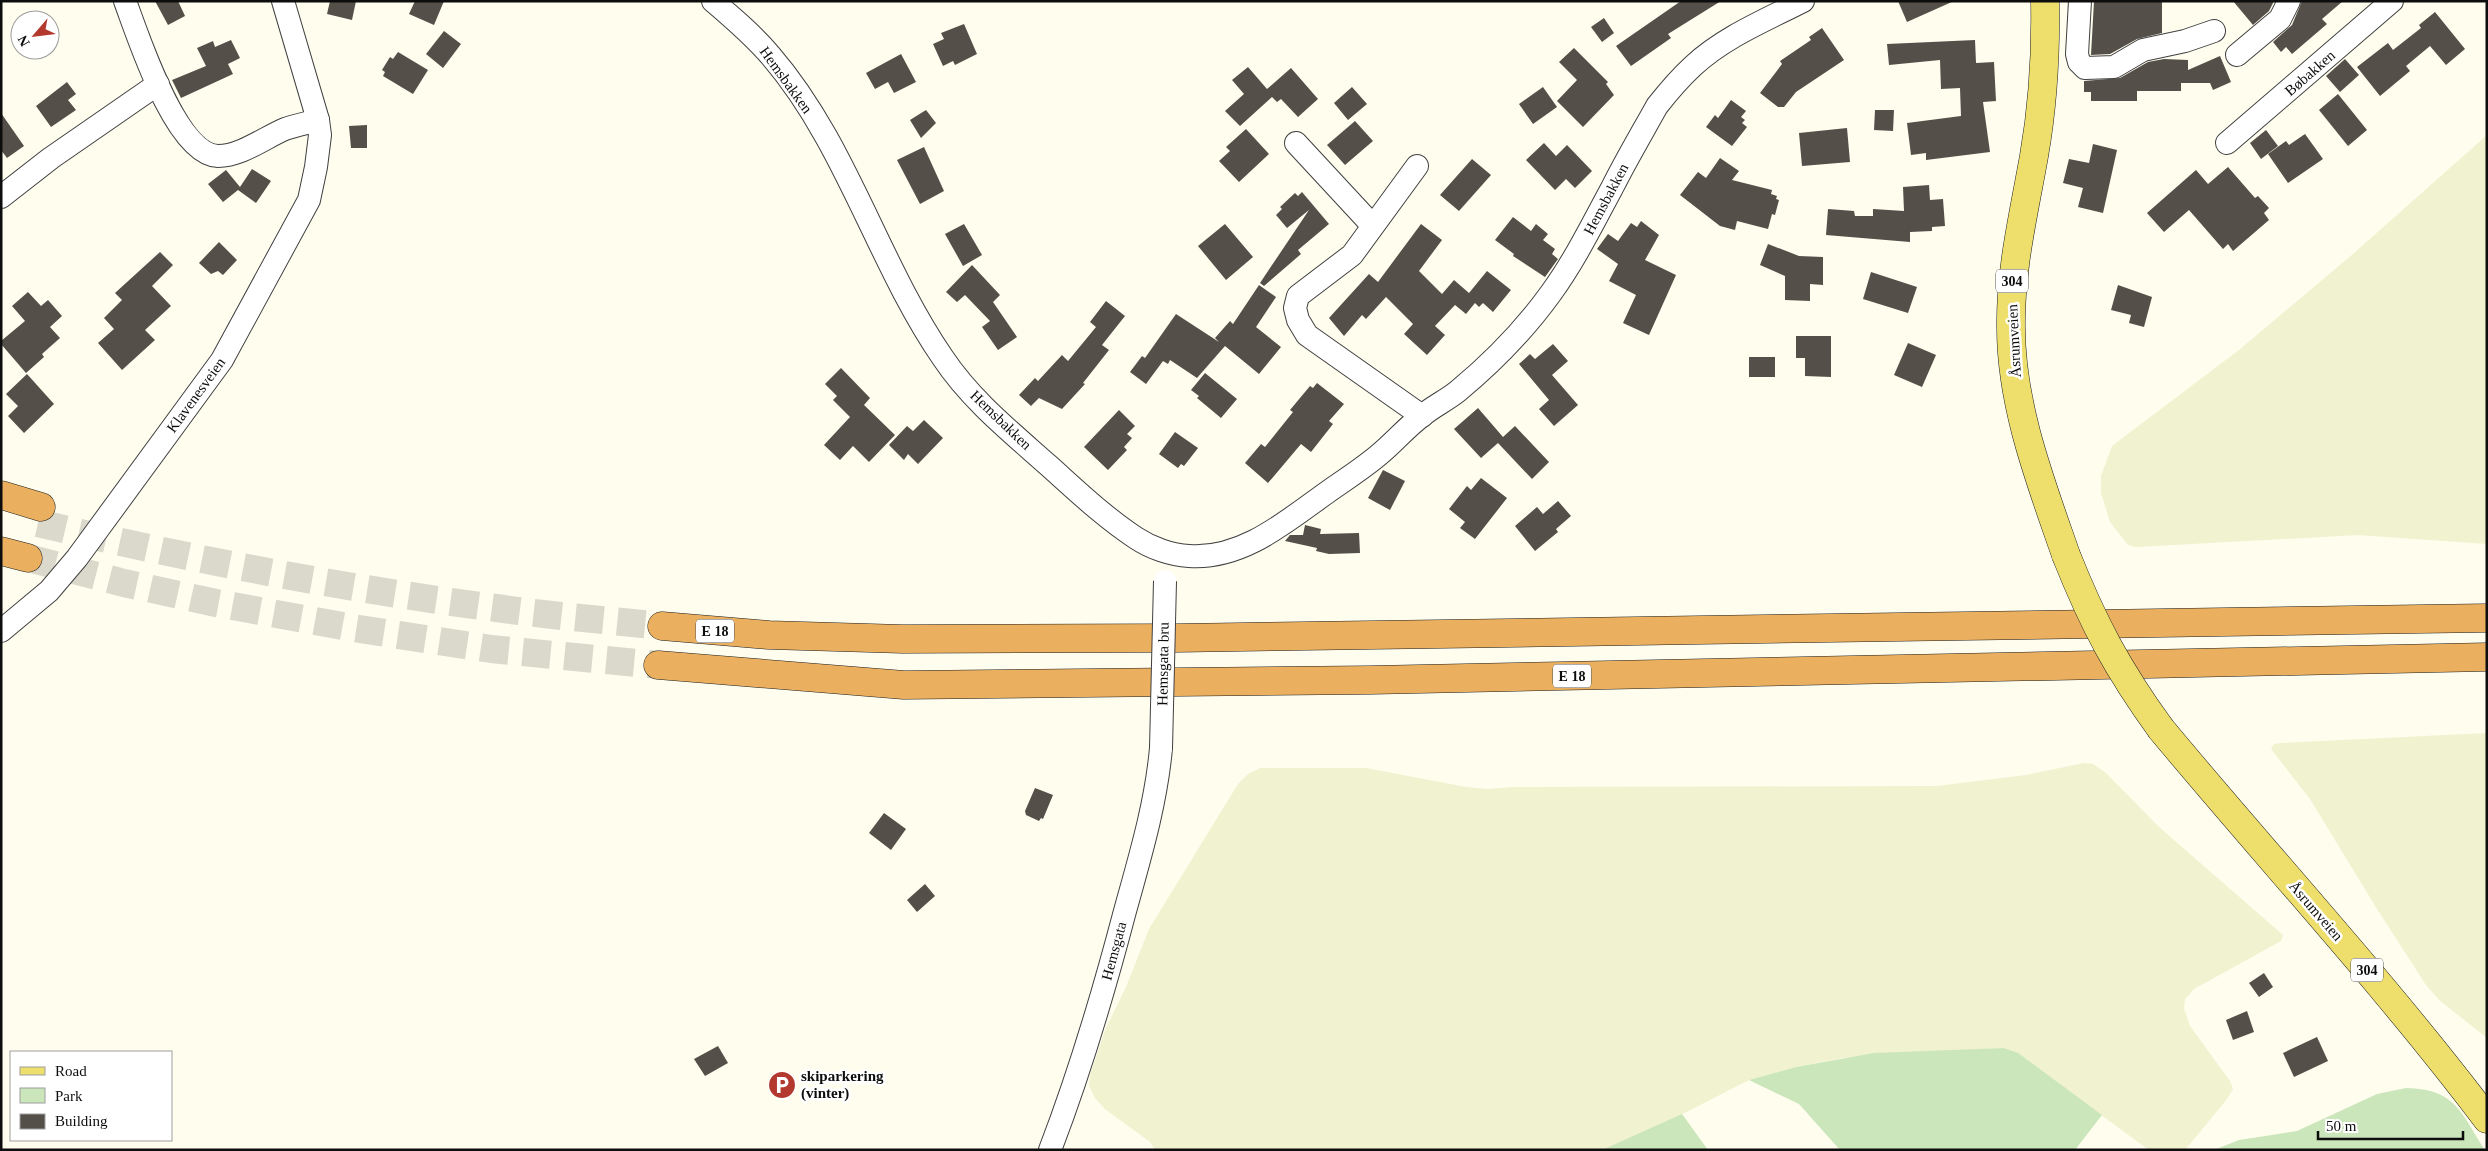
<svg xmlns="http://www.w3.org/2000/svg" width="2488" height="1151" font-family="Georgia,serif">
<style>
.farmland{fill:#f1f2d0}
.green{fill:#cbe6ba}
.building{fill:#554f4a}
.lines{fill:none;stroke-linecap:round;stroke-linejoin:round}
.highway-tunnel{stroke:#dad9cc;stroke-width:28;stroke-dasharray:28 14;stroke-linecap:butt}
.street-casing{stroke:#404040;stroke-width:24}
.primary-casing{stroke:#1e1e1e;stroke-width:29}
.highway-casing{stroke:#1e1e1e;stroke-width:29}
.street{stroke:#fff;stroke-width:22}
.primary{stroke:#eedf6d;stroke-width:28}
.highway{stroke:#eab060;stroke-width:28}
.street-bridge-casing{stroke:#404040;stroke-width:24;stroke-linecap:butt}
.primary-bridge-casing{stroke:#1e1e1e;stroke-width:29;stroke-linecap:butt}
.street-bridge{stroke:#fff;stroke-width:22}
.primary-bridge{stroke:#eedf6d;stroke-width:28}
.labels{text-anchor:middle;stroke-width:5;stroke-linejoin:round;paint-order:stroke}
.shield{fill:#fff;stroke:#565656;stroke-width:1}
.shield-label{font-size:14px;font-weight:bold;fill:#0d0d0d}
.street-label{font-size:15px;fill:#0d0d0d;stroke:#fff}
.poi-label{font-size:15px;font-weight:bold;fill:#0d0d0d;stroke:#fff;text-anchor:start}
</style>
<rect width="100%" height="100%" fill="#fefdee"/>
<g class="farmland">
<path d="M 2487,135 L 2487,544 L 2358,535 L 2136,547 L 2128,545 L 2110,522 L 2101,493 L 2101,476 L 2112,446 L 2239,350 L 2353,254 Z"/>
<path d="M 2487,733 L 2487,1038 L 2439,1000 L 2426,985 L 2377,909 L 2310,799 L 2271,749 L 2274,744 L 2282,743 Z"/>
<path d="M 2084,763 L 2093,764 L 2106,773 L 2159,827 L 2283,935 L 2281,941 L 2194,989 L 2185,999 L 2184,1009 L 2190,1026 L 2230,1081 L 2233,1089 L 2227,1099 L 2185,1150 L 2149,1150 L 2018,1054 L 2004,1048 L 1842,1058 L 1796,1067 L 1749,1080 L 1661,1125 L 1602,1150 L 1155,1150 L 1150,1142 L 1105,1109 L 1095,1098 L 1089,1086 L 1090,1075 L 1106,1028 L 1126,987 L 1149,929 L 1238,784 L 1248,774 L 1260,768 L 1366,768 L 1466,787 L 1488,789 L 1514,787 L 1937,786 L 2026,775 Z"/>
</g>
<g class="green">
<path d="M 2004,1048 L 2018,1053 L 2102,1115 L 2075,1150 L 1840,1150 L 1799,1104 L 1749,1080 L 1796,1067 L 1874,1053 Z"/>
<path d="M 2406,1088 C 2456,1089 2461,1113 2485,1150 L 2214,1150 L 2239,1140 L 2297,1131 L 2377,1094 Z"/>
<path d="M 1682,1114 L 1708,1150 L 1602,1150 Z"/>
</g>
<g class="building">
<path d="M 155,1 L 178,1 L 185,16 L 168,25 Z"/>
<path d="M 330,1 L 356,1 L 352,20 L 327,14 Z"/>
<path d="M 415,1 L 444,1 L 434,25 L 409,14 Z"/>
<path d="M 1681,1 L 1721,1 L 1668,34 L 1671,38 L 1631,66 L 1616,46 Z"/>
<path d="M 1898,1 L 1954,1 L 1907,22 Z"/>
<path d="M 2094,1 L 2162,1 L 2162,33 L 2137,39 L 2110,54 L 2091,55 Z"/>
<path d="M 2233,1 L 2274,1 L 2269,11 L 2253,25 Z"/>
<path d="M 2302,1 L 2343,1 L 2322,19 L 2327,24 L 2292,54 L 2286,47 L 2281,52 L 2273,42 L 2292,25 Z"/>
<path d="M 2435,12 L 2465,49 L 2446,65 L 2430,46 L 2406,66 L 2410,71 L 2380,96 L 2357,67 L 2388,43 L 2393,50 L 2421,28 L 2419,25 Z"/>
<path d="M 1604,18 L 1614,33 L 1602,42 L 1591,27 Z"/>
<path d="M 964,24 L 977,54 L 955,65 L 953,61 L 943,66 L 933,44 L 944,39 L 941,33 Z"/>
<path d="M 1822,28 L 1844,60 L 1796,92 L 1784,107 L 1778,107 L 1760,93 L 1782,64 L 1780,61 L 1811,40 L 1809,37 Z"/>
<path d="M 444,31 L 461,44 L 443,68 L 426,54 Z"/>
<path d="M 231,40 L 240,58 L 228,64 L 233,74 L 181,98 L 172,80 L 206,66 L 197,48 L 213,41 L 215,47 Z"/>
<path d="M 1975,40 L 1976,63 L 1994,62 L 1996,101 L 1983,102 L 1990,152 L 1926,160 L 1926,153 L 1911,155 L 1907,123 L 1961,116 L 1960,88 L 1941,89 L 1940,60 L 1889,65 L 1887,44 Z"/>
<path d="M 1574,48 L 1608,82 L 1606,84 L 1614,95 L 1583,127 L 1557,101 L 1577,80 L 1559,62 Z"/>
<path d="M 398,52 L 428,70 L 413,94 L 383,76 L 385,72 L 382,70 L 390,57 L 393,59 Z"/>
<path d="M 901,54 L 916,82 L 894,93 L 888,82 L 875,89 L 866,73 Z"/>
<path d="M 2220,56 L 2231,82 L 2213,90 L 2210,83 L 2181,83 L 2181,91 L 2137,91 L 2137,101 L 2091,101 L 2091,92 L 2084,92 L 2084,81 L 2120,78 L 2148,62 L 2164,59 L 2188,60 L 2188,70 Z"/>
<path d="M 2345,59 L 2359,75 L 2340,92 L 2326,76 Z"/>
<path d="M 1248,67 L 1267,89 L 1291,68 L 1318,99 L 1298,117 L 1281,99 L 1277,102 L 1272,97 L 1240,126 L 1225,111 L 1244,94 L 1232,80 Z"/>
<path d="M 67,82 L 76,94 L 68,100 L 76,110 L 51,127 L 36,106 Z"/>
<path d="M 1352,87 L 1367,104 L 1348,120 L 1334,103 Z"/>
<path d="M 1543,87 L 1557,107 L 1533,124 L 1519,104 Z"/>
<path d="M 2338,94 L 2367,130 L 2348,146 L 2319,110 Z"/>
<path d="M 1731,100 L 1746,111 L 1741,117 L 1745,120 L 1742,123 L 1747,127 L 1732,146 L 1706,127 L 1715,115 L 1718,118 Z"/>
<path d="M 926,110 L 936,123 L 921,138 L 910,120 Z"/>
<path d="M 1875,110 L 1894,110 L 1893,131 L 1874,130 Z"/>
<path d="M 1,113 L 24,146 L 7,158 L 1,150 Z"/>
<path d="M 1355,121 L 1373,141 L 1345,165 L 1327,145 Z"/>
<path d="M 367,125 L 367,148 L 351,148 L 349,126 Z"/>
<path d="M 1847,128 L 1850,162 L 1802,166 L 1799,133 Z"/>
<path d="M 1246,129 L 1269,154 L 1239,182 L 1219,161 L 1230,151 L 1226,147 Z"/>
<path d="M 2266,130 L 2278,146 L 2261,159 L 2250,143 Z"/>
<path d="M 2305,134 L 2323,159 L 2288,183 L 2268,154 L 2286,141 L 2289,145 Z"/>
<path d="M 1544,143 L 1556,156 L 1567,145 L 1592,171 L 1575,188 L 1566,179 L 1555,190 L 1526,160 Z"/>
<path d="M 2093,144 L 2117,150 L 2103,213 L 2078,207 L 2083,188 L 2063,183 L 2069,159 L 2089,163 Z"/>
<path d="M 924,147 L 944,191 L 920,204 L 897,160 Z"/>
<path d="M 1720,158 L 1739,171 L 1732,180 L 1772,190 L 1771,194 L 1777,196 L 1776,199 L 1779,200 L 1775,215 L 1772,214 L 1768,229 L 1737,221 L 1735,230 L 1720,226 L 1680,195 L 1698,172 L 1706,178 Z"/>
<path d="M 1472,159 L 1491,175 L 1459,211 L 1440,195 Z"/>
<path d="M 2228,167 L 2255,198 L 2258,196 L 2269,208 L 2264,213 L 2269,220 L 2233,251 L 2228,244 L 2223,249 L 2189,210 L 2164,232 L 2147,213 L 2196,170 L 2208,184 Z"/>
<path d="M 252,169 L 271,181 L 256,203 L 238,190 L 223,202 L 208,184 L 226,170 L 240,187 Z"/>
<path d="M 1929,185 L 1930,200 L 1943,199 L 1945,226 L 1932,227 L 1932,231 L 1910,232 L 1910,242 L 1826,235 L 1828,209 L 1854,211 L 1855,216 L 1873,216 L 1873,209 L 1904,211 L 1903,187 Z"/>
<path d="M 1302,192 L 1329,224 L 1298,250 L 1301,254 L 1264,286 L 1260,283 L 1309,210 L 1287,228 L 1276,215 L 1282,209 L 1280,207 L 1295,193 L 1298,196 Z"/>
<path d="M 1513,217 L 1531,231 L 1536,224 L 1548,234 L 1543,240 L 1555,249 L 1552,254 L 1558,259 L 1545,277 L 1513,256 L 1514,254 L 1495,240 Z"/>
<path d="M 1641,221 L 1659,235 L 1645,260 L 1676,275 L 1649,335 L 1623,323 L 1636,295 L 1609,281 L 1618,264 L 1597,249 L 1608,234 L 1618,241 L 1631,223 L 1637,227 Z"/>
<path d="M 964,224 L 982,255 L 963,266 L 945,234 Z"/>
<path d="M 1225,224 L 1253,257 L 1226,280 L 1198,246 Z"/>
<path d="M 1421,224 L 1442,240 L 1419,271 L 1442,294 L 1454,280 L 1469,293 L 1487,271 L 1511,290 L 1493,312 L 1483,303 L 1479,307 L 1475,303 L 1466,314 L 1455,305 L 1435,326 L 1445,335 L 1427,355 L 1404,334 L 1413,324 L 1386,297 L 1366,319 L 1362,315 L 1344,336 L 1329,318 L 1369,274 L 1378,282 Z"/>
<path d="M 219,242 L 237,260 L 223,275 L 218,271 L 211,274 L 199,263 Z"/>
<path d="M 1768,244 L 1799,256 L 1823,257 L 1823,285 L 1810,284 L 1810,301 L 1785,300 L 1785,276 L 1760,265 Z"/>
<path d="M 160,252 L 173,265 L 152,286 L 171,306 L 145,330 L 155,340 L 122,370 L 98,343 L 114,329 L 104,318 L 122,300 L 115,293 Z"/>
<path d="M 972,265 L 1000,295 L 993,302 L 1017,337 L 998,350 L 982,327 L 990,321 L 965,295 L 957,302 L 946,292 Z"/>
<path d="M 1871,272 L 1917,287 L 1908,313 L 1863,299 Z"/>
<path d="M 1259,285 L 1276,297 L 1256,327 L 1281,347 L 1259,374 L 1225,346 L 1197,378 L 1170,360 L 1168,364 L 1163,361 L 1146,384 L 1130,372 L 1142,356 L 1145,358 L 1176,314 L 1219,342 L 1215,338 L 1230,321 L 1233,324 Z"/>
<path d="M 2118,285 L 2152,297 L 2144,327 L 2129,323 L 2131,315 L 2111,310 Z"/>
<path d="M 28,292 L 41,306 L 48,300 L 62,316 L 50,327 L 60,338 L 42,354 L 44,357 L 26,373 L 1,344 L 1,341 L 25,321 L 12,306 Z"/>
<path d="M 1106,301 L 1125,316 L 1102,345 L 1109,350 L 1083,383 L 1085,384 L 1062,409 L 1039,398 L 1031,406 L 1019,395 L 1035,378 L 1038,381 L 1062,355 L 1068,361 L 1096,327 L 1090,322 Z"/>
<path d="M 1796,336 L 1831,336 L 1831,377 L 1805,376 L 1805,358 L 1796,358 Z"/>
<path d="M 1908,343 L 1936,355 L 1922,387 L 1894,375 Z"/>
<path d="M 1553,344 L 1568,361 L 1552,375 L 1578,405 L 1554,426 L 1539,409 L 1549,400 L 1519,364 L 1530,354 L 1535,359 Z"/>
<rect x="1749" y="357" width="26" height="20"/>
<path d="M 841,368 L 870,398 L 864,405 L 895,435 L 869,462 L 853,446 L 840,460 L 824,445 L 850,417 L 833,400 L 837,396 L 825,384 Z"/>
<path d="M 1205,373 L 1237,399 L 1221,418 L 1197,398 L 1199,396 L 1191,390 Z"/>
<path d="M 27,374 L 54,404 L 24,433 L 8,416 L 18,406 L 6,394 Z"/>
<path d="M 1317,383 L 1344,404 L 1329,421 L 1333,424 L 1311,452 L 1301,444 L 1268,483 L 1245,463 L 1261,444 L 1265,447 L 1293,412 L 1290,410 L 1310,386 L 1313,388 Z"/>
<path d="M 1478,408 L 1503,437 L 1515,426 L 1549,462 L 1532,479 L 1498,443 L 1481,458 L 1454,429 Z"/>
<path d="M 1119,410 L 1135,426 L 1127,434 L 1132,438 L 1124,447 L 1127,450 L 1108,470 L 1084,447 Z"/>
<path d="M 924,420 L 943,438 L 918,464 L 908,454 L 904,460 L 889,445 L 907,426 L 913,431 Z"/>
<path d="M 1175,432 L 1198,448 L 1184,466 L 1181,464 L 1178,468 L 1159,454 Z"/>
<path d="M 1383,470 L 1405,481 L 1390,510 L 1368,498 Z"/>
<path d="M 1481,478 L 1507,498 L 1475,539 L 1460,528 L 1465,522 L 1449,509 L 1467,486 L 1471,490 Z"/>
<path d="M 1558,501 L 1571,516 L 1556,529 L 1558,532 L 1535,551 L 1515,526 L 1537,507 L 1543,514 Z"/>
<path d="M 1305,525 L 1321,529 L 1320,534 L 1359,533 L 1360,553 L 1329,554 L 1316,551 L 1317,548 L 1285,541 L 1290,535 L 1303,535 Z"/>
<path d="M 1035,788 L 1053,795 L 1043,819 L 1041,818 L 1039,821 L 1026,815 L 1025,811 Z"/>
<path d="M 884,813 L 906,829 L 891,850 L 869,833 Z"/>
<path d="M 925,884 L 935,896 L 917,912 L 907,900 Z"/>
<path d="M 2264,973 L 2273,987 L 2259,997 L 2249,983 Z"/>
<path d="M 2247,1011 L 2254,1032 L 2233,1040 L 2226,1020 Z"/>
<path d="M 2317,1037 L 2328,1061 L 2294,1077 L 2283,1053 Z"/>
<path d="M 718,1046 L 728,1063 L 705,1076 L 694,1059 Z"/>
</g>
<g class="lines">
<g class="highway-tunnel">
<path d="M 38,523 C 189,559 342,588 496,608 C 551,616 607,620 662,626"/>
<path d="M 28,558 L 124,583 L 216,603 L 353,628 L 491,649 L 658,665"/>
</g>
<g class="street-casing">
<g id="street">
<path d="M 125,1 C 138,36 176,155 218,156 C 241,156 264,138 285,129 C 296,125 308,123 318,120"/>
<path d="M 713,1 C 733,18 753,35 770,55 C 847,144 877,262 943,358 C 971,400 1011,432 1048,465 C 1076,490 1104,517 1136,538 C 1151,548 1171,555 1189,556 C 1243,560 1288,520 1329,491 C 1346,479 1365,467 1381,453 C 1395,441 1408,426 1423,415 C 1434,406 1447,400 1458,391 C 1493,362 1525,329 1551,293 C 1575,260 1593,223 1612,188 C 1626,160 1642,133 1657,106 C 1668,92 1680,78 1693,66 C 1724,37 1766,20 1803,1"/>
<path d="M 2080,1 L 2077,54 L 2079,62 L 2085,68 L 2114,67 L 2143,50 L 2185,41 L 2214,31"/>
<path d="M 2237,55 L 2280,19 L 2289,1"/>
<path d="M 1296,143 L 1372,225"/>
<path d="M 2227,143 L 2392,1"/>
<path d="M 1417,166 L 1352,255 L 1298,296 L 1295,308 L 1298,320 L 1307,335 L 1422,416"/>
<path d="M 1,197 L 51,158 L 158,84"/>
<path d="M 1,631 L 49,591 L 77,558 L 222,360 L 309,200 L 316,167 L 320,135 L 318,120 L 283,1"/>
<path d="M 1050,1150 C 1080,1072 1104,991 1125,911 C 1140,857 1156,804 1161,748"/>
</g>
</g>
<g class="primary-casing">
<g id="primary">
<path d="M 2045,1 C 2046,53 2043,105 2034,156 C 2024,213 2010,269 2011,328 C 2011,406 2041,483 2066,555"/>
<path d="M 2161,729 C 2269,859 2385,984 2487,1119"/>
</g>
</g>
<g class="highway-casing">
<g id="highway">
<path d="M 1,495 L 41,507"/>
<path d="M 1,551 L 28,558"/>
<path d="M 662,626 L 769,635 L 903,639 L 1177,638 L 2487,618"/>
<path d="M 658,665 L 904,685 L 1371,680 L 2487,657"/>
</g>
</g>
<use href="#street" class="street"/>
<use href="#primary" class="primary"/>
<use href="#highway" class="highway"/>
<g class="street-bridge-casing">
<path id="street-bridge" d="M 1161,748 L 1165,581"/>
</g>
<g class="primary-bridge-casing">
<path id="primary-bridge" d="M 2066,555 C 2093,623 2118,670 2161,729"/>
</g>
<use href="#street-bridge" class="street-bridge"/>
<use href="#primary-bridge" class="primary-bridge"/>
</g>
<defs>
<g id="parking-disc" transform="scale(1.4375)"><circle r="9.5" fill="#b3392f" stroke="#fff"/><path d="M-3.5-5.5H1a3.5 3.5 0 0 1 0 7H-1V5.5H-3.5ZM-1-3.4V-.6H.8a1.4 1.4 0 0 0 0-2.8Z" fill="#fff"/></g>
</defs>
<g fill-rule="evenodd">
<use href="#parking-disc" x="782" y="1085"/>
</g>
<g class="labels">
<g class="shield">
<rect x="1996" y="269.5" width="32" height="23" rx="4"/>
<rect x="696" y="619.5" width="38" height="23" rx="4"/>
<rect x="1553" y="664.5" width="38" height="23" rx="4"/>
<rect x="2351" y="958.5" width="32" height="23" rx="4"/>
</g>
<g class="shield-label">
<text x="2012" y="286">304</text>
<text x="715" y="636">E 18</text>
<text x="1572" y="681">E 18</text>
<text x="2367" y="975">304</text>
</g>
<g class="street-label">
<text transform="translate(2310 73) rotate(-41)" y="5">Bøbakken</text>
<text transform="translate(786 80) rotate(54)" y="5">Hemsbakken</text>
<text transform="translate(1606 199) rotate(-62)" y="5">Hemsbakken</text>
<text transform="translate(2014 341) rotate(-93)" y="5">Åsrumveien</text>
<text transform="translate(196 395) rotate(-54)" y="5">Klavenesveien</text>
<text transform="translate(1001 420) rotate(44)" y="5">Hemsbakken</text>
<text transform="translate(1163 664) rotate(-89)" y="5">Hemsgata bru</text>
<text transform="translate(2316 911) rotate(49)" y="5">Åsrumveien</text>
<text transform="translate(1114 951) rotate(-75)" y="5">Hemsgata</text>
</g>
<g class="poi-label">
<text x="801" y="1081">skiparkering<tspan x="801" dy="17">(vinter)</tspan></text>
</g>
</g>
<rect width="2488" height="1151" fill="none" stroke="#0d0d0d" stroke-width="5"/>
<rect x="10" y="1051" width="162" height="90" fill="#ffffff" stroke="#9e9e9e"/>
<rect x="20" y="1067" width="25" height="8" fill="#eedf6d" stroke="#9e9e9e"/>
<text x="55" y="1076" font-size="15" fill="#0d0d0d">Road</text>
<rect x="20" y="1088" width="25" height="15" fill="#cbe6ba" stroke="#9e9e9e"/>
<text x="55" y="1101" font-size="15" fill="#0d0d0d">Park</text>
<rect x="20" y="1114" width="25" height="15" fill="#554f4a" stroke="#9e9e9e"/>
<text x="55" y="1126" font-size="15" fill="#0d0d0d">Building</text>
<g transform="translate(35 35) rotate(242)"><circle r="24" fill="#ffffff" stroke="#9e9e9e"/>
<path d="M0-4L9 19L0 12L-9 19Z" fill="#b3392f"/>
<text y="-8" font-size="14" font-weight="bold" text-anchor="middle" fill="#0d0d0d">N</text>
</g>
<path d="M2318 1131v8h145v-8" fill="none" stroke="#0d0d0d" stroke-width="2.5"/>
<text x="2326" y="1131" font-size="15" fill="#0d0d0d" stroke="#ffffff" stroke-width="4" paint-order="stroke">50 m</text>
</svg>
